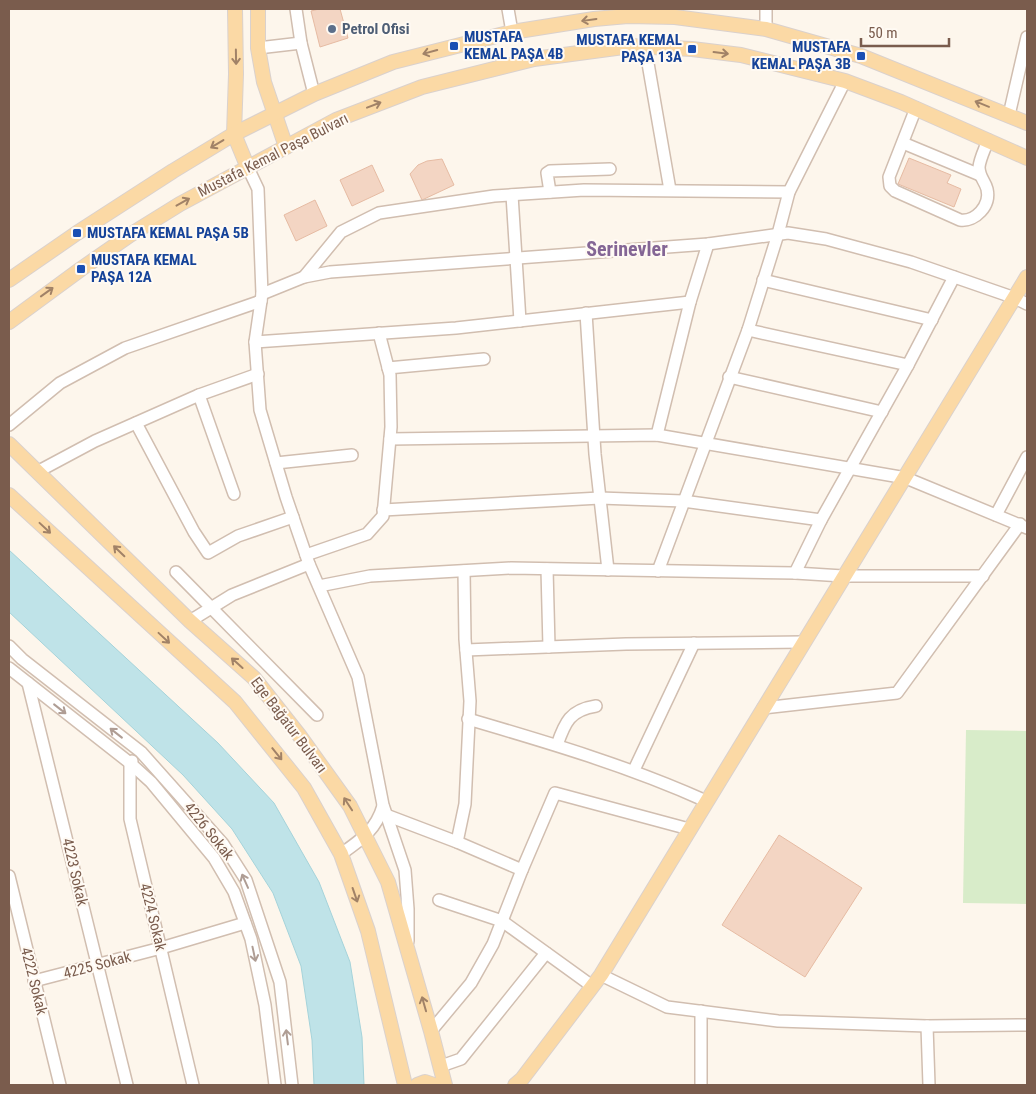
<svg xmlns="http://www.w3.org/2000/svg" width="1036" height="1094" font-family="'Roboto Condensed',sans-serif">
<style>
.green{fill:#d8ecc9}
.water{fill:#bfe3e8;stroke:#a5d3da}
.building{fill:#f3d5c3;stroke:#e6bba3}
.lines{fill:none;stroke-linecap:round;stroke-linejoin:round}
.minor-casing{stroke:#d1beb0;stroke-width:14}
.major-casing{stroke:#dad1cd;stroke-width:16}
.minor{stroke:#fff;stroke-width:11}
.major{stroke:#fbd9a5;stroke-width:14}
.oneway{stroke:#a18267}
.oneway2{stroke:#af9d94}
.service-dot{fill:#5c6f8a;stroke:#fffaf3;stroke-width:2}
.transit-dot{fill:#1a4fb4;stroke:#fffaf3;stroke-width:2}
.labels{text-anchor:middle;stroke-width:4;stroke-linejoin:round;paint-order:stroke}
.service-label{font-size:15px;font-weight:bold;fill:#4e5e75;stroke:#fffaf3;text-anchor:start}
.transit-label{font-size:15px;font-weight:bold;fill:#164399;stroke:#fffaf3;text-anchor:start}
.street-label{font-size:15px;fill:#7a5c4d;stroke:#fffaf3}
.district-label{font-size:20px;font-weight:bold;fill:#846695;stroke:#fffaf3}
</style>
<rect width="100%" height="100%" fill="#fdf6ec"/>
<path class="green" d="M 966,730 L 1027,731 L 1027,904 L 963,903 Z"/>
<path class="water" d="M 9,550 L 218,743 L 274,803 L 319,882 L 350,962 L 362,1037 L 364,1085 L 314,1085 L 312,1040 L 301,966 L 273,893 L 232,829 L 183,775 L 9,612 Z"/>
<g class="building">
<path d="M 319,9 L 340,9 L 348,38 L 320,47 L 311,11 Z"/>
<path d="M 909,158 L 951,175 L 947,183 L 961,189 L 954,207 L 898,184 Z"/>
<path d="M 442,159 L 454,185 L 422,200 L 410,174 L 418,165 L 427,161 Z"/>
<path d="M 372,165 L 384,191 L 352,206 L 340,180 Z"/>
<path d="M 315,200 L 327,226 L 296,241 L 284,215 Z"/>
<path d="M 779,835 L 862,888 L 805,977 L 722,925 Z"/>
</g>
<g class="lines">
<g class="minor-casing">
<g id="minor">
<path d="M 296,9 L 301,43 L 314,94"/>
<path d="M 508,9 L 512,32"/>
<path d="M 766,9 L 766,29"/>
<path d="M 645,46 L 670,190"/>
<path d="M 258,48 L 301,43"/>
<path d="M 916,108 L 889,177 L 890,186 L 895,191 L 960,220 C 975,222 991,206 987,189 C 985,181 979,177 979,167 C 980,158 985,149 988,140"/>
<path d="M 1009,115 L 1027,37"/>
<path d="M 903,143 L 980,175"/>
<path d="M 248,168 L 258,189 L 262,294 L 255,342 L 260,410 L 286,497 L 309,564 L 358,677 L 383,805 L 405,870 L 408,909 L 408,941"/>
<path d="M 550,192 L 547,173 L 550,171 L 610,169"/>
<path d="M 512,195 L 520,321"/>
<path d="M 304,277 L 341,232 L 379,213 L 494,196 L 584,190 L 789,192"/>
<path d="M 763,280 L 932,320"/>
<path d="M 262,294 L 304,277 L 330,272 L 708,244 L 788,233 L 826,239 L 911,262 L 1015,298 L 1027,304"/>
<path d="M 586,313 L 595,454 L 608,570"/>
<path d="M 748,330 L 908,365"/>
<path d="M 255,342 L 456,328 L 690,302"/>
<path d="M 388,368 L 484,359"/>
<path d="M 729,377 L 882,412"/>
<path d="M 199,395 L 234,494"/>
<path d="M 136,423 L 194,532 L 208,553 L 238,536 L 293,517"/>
<path d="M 9,425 L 60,383 L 125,348 L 261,301"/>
<path d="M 657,435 L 690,302 L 708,244"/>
<path d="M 390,439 L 657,435 L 906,478 L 1027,528"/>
<path d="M 276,463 L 352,455"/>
<path d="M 37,472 L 95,441 L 199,395 L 258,374"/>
<path d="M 383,510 L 600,498 L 683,501 L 821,520"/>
<path d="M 996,515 L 1027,457"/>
<path d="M 306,555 L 367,534 L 383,516 L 391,427 L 390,375 L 379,333"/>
<path d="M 547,569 L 549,647"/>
<path d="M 658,571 L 748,330 L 778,234 L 789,192 L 845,81"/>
<path d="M 176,572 L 317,715"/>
<path d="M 795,573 L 821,520 L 908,365 L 954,277"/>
<path d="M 319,586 L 370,576 L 511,568 L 795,573 L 843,576 L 983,576"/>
<path d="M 190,621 L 232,595 L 309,564"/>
<path d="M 9,646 L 22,659 L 141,752 L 223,844 L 246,880 L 280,982 L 292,1085"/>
<path d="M 466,650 L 626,644 L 804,642"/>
<path d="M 9,668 L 130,763 L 151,782 L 214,858 L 234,892 L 251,939 L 265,1005 L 275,1085"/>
<path d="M 28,683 L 127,1085"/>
<path d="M 763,708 L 897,693 L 1020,524"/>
<path d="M 468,719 C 550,743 628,766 706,801"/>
<path d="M 557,745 C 565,722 570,710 596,706"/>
<path d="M 132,761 L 130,763 L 130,819 L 193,1085"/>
<path d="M 634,770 L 694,643"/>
<path d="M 386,815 L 457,842 L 522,870"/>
<path d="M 457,842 L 465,804 L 470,701 L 465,639 L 464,571"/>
<path d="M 341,854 C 361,840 376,830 383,806"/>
<path d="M 9,876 L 60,1085"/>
<path d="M 439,900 L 502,921 L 592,986"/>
<path d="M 601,975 L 667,1007 L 778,1021 L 927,1026 L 1027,1025"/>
<path d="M 34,981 L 161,948 L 245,923"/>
<path d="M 927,1026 L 929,1085"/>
<path d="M 431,1031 L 471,983 L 493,944 L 522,870 L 555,793 L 689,829"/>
<path d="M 441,1066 L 461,1059 L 546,953"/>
<path d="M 701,1085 L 701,1011"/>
</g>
</g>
<g class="major-casing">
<g id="major">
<path d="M 235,9 L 236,74 L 234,134 L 248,168"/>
<path d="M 258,9 L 258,48 L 264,82 L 286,147"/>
<path d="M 9,280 L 77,233 L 173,171 L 234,134 L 314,94 L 393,62 L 512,32 L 594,19 L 628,16 L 675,17 L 766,29 L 861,56 L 1027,123"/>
<path d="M 9,322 L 81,269 L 130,235 L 180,204 L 336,120 L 422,87 L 534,59 L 631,46 L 692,49 L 741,55 L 845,81 L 901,102 L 1027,158"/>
<path d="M 9,444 L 190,621 L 254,678 L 299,735 L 350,806 L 388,882 L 431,1031 L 445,1085"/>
<path d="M 9,495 L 235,702 L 304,788 L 341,854 L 368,931 L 405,1085"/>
<path d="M 417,1085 L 425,1082 L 434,1085"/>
<path d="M 515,1085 L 522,1079 L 601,975 L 1027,277"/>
</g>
</g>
<use href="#minor" class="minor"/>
<use href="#major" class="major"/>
</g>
<defs><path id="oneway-shaft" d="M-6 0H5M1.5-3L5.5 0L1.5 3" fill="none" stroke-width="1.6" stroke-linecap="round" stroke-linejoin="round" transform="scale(1.25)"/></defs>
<g class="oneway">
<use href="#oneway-shaft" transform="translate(589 20) rotate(172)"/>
<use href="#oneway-shaft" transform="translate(430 52) rotate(165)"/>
<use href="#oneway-shaft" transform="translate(721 53) rotate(7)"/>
<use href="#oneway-shaft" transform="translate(236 57) rotate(89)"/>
<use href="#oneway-shaft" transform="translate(982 104) rotate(-158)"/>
<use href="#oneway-shaft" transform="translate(374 105) rotate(-21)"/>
<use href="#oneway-shaft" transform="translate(217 144) rotate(149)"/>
<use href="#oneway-shaft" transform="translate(183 202) rotate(-29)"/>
<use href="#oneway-shaft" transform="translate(47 292) rotate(-36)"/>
<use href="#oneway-shaft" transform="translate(45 528) rotate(43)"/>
<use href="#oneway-shaft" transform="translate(119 551) rotate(-136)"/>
<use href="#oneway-shaft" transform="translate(164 638) rotate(43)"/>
<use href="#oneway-shaft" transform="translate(237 663) rotate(-138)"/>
<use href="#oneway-shaft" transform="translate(277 754) rotate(51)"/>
<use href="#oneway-shaft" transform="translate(348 804) rotate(-123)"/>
<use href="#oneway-shaft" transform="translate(355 895) rotate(71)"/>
<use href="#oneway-shaft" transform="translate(424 1004) rotate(-106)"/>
</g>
<g class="oneway2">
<use href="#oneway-shaft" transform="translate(60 709) rotate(38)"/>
<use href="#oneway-shaft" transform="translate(116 733) rotate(-142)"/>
<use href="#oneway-shaft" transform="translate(245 881) rotate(-114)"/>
<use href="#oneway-shaft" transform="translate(254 954) rotate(78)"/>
<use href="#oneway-shaft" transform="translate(287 1037) rotate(-97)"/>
</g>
<circle class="service-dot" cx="332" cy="29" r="5"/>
<g class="transit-dot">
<rect x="449" y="41" width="10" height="10" rx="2.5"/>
<rect x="687" y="44" width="10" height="10" rx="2.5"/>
<rect x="856" y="51" width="10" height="10" rx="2.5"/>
<rect x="72" y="228" width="10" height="10" rx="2.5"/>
<rect x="76" y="264" width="10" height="10" rx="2.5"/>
</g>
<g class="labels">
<g class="service-label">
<text x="342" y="34">Petrol Ofisi</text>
</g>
<g class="transit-label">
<text x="464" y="42">MUSTAFA<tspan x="464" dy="17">KEMAL PAŞA 4B</tspan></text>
<text x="682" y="45" text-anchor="end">MUSTAFA KEMAL<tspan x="682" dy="17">PAŞA 13A</tspan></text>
<text x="851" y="52" text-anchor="end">MUSTAFA<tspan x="851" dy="17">KEMAL PAŞA 3B</tspan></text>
<text x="87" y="238">MUSTAFA KEMAL PAŞA 5B</text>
<text x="91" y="265">MUSTAFA KEMAL<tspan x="91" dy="17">PAŞA 12A</tspan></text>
</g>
<g class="street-label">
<text transform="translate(273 155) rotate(-27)" y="5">Mustafa Kemal Paşa Bulvarı</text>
<text transform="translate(289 725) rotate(53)" y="5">Ege Bağatur Bulvarı</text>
<text transform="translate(209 831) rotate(51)" y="5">4226 Sokak</text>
<text transform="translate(75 872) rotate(77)" y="5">4223 Sokak</text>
<text transform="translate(153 917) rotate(76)" y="5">4224 Sokak</text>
<text transform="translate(97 965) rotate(-15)" y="5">4225 Sokak</text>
<text transform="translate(34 981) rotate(76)" y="5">4222 Sokak</text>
</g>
<g class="district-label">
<text x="627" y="256">Serinevler</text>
</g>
</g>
<rect width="1036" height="1094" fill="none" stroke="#7a5c4d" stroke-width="20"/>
<path d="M861 38v8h88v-8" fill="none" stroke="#7a5c4d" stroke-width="2.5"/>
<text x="868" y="38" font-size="15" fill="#7a5c4d" stroke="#fffaf3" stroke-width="4" paint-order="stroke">50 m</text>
</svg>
